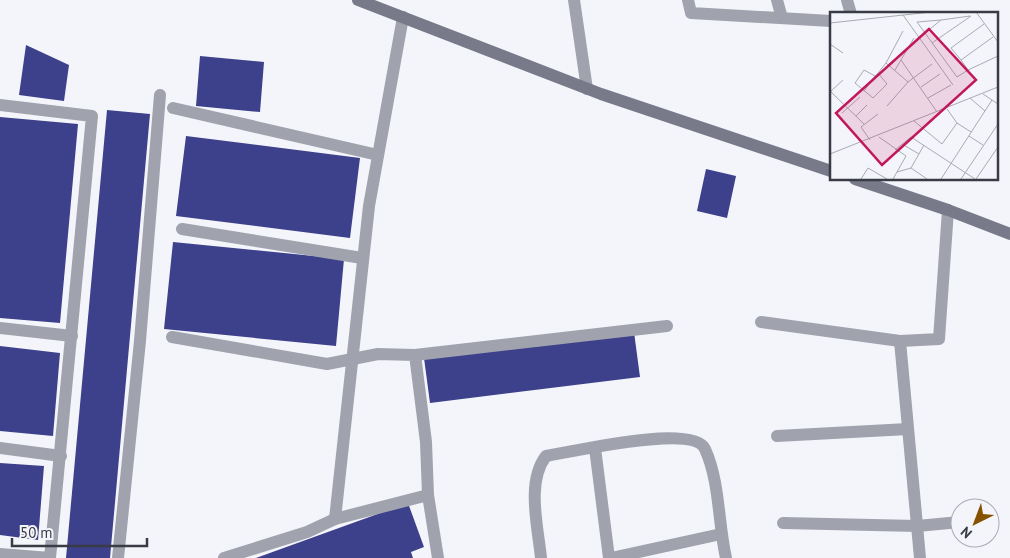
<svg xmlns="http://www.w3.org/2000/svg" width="1010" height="558" font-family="'PT Sans',sans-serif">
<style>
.building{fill:#3d408a}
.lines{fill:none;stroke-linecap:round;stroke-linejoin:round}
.street{stroke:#a0a2ad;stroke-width:12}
.secondary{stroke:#787a89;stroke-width:12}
.inset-road{fill:none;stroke:#a9abb2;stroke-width:1}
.view{fill:#c2185b;fill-opacity:0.15;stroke:#c2185b;stroke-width:2.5}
.inset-edge{fill:none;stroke:#393b45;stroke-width:2.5}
</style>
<rect width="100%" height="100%" fill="#f4f5fb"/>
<g class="building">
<path d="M 26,45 L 69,65 L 64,101 L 19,95 Z"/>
<path d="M 200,56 L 264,62 L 260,112 L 196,106 Z"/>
<path d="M 107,110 L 150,114 L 110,558 L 66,558 Z"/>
<path d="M 0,117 L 78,124 L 60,323 L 0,318 Z"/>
<path d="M 186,136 L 360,158 L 350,238 L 176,216 Z"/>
<path d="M 706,169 L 736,176 L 727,218 L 697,211 Z"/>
<path d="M 173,242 L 344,259 L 336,346 L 164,329 Z"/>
<path d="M 634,332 L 640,377 L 430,403 L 424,358 Z"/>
<path d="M 0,346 L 60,353 L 53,436 L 0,431 Z"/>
<path d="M 0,463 L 44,466 L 38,540 L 0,535 Z"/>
<path d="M 408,503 L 424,547 L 411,552 L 413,558 L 256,558 Z"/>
</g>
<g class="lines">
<g class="street">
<path d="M 574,0 L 587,89"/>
<path d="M 688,0 L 691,13 L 831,21"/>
<path d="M 777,0 L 782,18"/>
<path d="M 847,0 L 851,14"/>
<path d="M 0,105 L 92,116 L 50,558"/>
<path d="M 173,108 L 378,155"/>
<path d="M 182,229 L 362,258"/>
<path d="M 761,322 L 900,341 L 939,339 L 948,210"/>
<path d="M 0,328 L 72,336"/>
<path d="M 172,337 L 327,364 L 378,354 L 415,355 L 426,442 L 428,495 L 438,558"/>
<path d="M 900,341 L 920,558"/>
<path d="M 415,355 L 667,326"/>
<path d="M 777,436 L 908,429"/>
<path d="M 0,448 L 61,456"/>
<path d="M 595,448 L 609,558"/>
<path d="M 335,519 L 369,206 L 403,17"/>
<path d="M 783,523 L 917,526 L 960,522"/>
<path d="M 0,554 L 50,558"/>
<path d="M 118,558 L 140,341 L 160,95"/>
<path d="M 224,558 L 307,532 L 335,519 L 428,495"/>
<path d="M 541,558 C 538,527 526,482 546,456 C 572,452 693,423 705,449 C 720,482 718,523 726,558"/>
<path d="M 611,558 L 721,534"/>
</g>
<g class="secondary">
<path d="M 358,0 L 601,94 L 831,171"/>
<path d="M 855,179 L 948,210 L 1010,234"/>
</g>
</g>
<g transform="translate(830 12)">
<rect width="168" height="168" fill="#f4f5fb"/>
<path class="inset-road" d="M 146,0 L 168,30M 73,3 L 123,73M 111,8 L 140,4M 0,11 L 101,0M 154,12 L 121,36 L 131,48 L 163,25M 73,19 L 56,51 L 78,70 L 102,52M 95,21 L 111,8 L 87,10 L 127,65 L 138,58M 102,31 L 141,4M 0,32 L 13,41M 71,48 L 107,100M 131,48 L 138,58 L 168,44M 65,58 L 84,26M 48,61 L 57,72 L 43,86 L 25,71 L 34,58 L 45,64 L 48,61 L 56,51M 91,75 L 110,62M 0,79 L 34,112M 34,79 L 45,64M 0,80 L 13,68M 153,82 L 168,92M 98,86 L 121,73M 140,86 L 155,99M 57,94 L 78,70M 117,97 L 127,111 L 141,120M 12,101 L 30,85M 26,104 L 37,93M 84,109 L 112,132 L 127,111M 139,124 L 153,133M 49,125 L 76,144 L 63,167M 40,128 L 31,115 L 48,102M 72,132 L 89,142M 65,138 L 81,125 L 145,167M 0,142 L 168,75M 81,156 L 94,133M 67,160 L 81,156 L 97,167M 31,167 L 38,156 L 57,167M 111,167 L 162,88M 131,167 L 168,112M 146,167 L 168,135"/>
<path class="view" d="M 99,17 L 146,68 L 52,153 L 6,101 Z"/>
<rect width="168" height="168" class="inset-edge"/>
</g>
<g transform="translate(975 523) rotate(222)"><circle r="24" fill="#f4f5fb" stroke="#a9abb2"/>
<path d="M0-4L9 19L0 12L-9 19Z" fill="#875200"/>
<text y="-8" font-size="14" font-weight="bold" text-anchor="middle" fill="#393b45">N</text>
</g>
<path d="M12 538v8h135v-8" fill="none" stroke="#393b45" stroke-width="2.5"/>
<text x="20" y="538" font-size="15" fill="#393b45" stroke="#f4f5fb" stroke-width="4" paint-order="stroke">50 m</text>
</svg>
